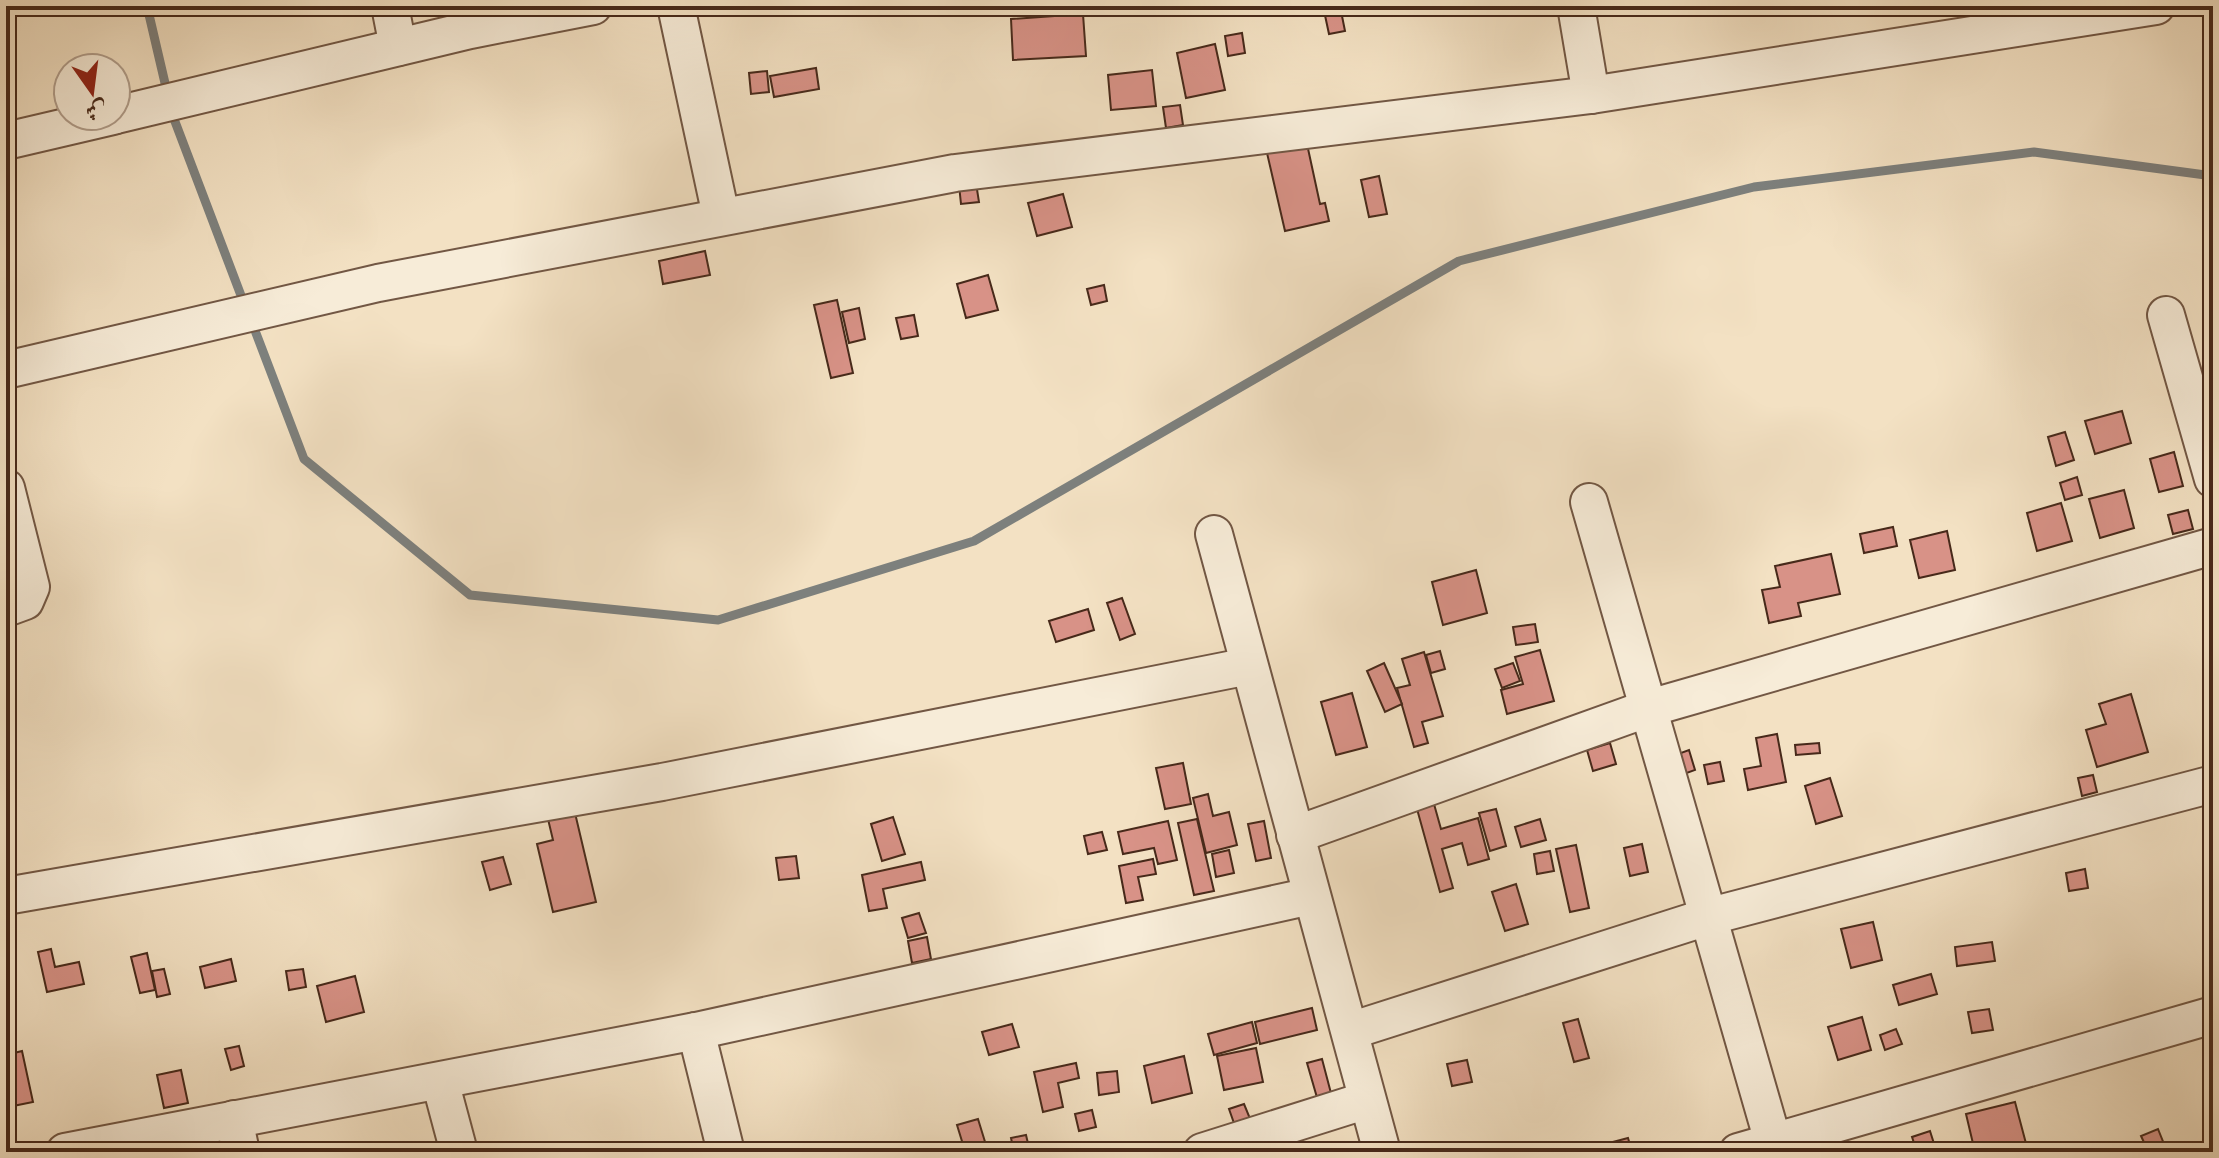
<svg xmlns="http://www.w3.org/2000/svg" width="2219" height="1158" font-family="'Sorts Mill Goudy',Amiri,serif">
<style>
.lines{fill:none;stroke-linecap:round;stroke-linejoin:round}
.stream{stroke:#7d807d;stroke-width:9}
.building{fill:#d89287;stroke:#47291a;stroke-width:2}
.street-casing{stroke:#725744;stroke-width:40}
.street{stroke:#f7ecd8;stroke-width:36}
</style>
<rect width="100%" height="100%" fill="#f3e1c3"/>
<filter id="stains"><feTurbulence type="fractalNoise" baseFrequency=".0025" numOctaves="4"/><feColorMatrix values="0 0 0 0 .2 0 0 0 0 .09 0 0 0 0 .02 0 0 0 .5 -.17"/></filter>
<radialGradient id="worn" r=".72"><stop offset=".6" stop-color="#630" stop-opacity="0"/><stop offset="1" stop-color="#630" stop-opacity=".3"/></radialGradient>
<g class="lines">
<g class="stream">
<path d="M 147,6 L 168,96"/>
<path d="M 171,111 L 245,306"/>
<path d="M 251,320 L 304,459 L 470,595 L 718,620 L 974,541 L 1459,261 L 1754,187 L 2034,152 L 2213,176"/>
</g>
</g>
<g class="building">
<path d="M 1323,6 L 1340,6 L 1345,31 L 1329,34 Z"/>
<path d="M 1083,14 L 1086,56 L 1013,60 L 1011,19 Z"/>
<path d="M 1242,33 L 1245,53 L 1228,56 L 1225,36 Z"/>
<path d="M 1215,44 L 1225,90 L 1186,98 L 1177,53 Z"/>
<path d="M 816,68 L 819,89 L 774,97 L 770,76 Z"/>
<path d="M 1152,70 L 1156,106 L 1111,110 L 1108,75 Z"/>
<path d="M 767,71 L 769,92 L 751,94 L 749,73 Z"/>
<path d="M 1180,105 L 1183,125 L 1166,128 L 1163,107 Z"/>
<path d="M 1307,144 L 1320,204 L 1325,203 L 1329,221 L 1285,231 L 1267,153 Z"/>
<path d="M 1379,176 L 1387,214 L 1369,217 L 1361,180 Z"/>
<path d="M 976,183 L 979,202 L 961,204 L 959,185 Z"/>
<path d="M 1063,194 L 1072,227 L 1037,236 L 1028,203 Z"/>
<path d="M 705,251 L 710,275 L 663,284 L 659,261 Z"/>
<path d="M 988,275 L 998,310 L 966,318 L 957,284 Z"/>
<path d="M 1104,285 L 1107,301 L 1091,305 L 1087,289 Z"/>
<path d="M 837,300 L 853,373 L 831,378 L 814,305 Z"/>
<path d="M 859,308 L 865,339 L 849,343 L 842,312 Z"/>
<path d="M 914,315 L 918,336 L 901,339 L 896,318 Z"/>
<path d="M 2122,411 L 2131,443 L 2095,454 L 2085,421 Z"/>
<path d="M 2065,432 L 2074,460 L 2056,466 L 2048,437 Z"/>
<path d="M 2174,452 L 2183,486 L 2159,492 L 2150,459 Z"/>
<path d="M 2077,477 L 2082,495 L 2065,500 L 2060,483 Z"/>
<path d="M 2124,490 L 2134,528 L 2100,538 L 2089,499 Z"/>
<path d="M 2061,503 L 2072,541 L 2037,551 L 2027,513 Z"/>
<path d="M 2188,510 L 2193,529 L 2173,534 L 2168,515 Z"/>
<path d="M 1893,527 L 1897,546 L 1864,553 L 1860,534 Z"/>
<path d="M 1947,531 L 1955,570 L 1919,578 L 1910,540 Z"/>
<path d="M 1831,554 L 1840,594 L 1798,603 L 1801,616 L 1769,623 L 1762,590 L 1780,587 L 1775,566 Z"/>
<path d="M 1476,570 L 1487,613 L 1443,625 L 1432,582 Z"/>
<path d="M 1122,598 L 1135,634 L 1120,640 L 1107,603 Z"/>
<path d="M 1088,609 L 1094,630 L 1056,642 L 1049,621 Z"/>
<path d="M 1535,624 L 1538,642 L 1516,645 L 1513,627 Z"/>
<path d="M 1540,650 L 1554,701 L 1507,714 L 1501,690 L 1523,684 L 1515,657 Z"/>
<path d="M 1440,651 L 1445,669 L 1431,673 L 1426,655 Z"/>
<path d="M 1424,652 L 1443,716 L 1422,722 L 1428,743 L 1414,747 L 1397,688 L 1410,685 L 1402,659 Z"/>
<path d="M 1384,663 L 1402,704 L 1385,712 L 1367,671 Z"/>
<path d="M 1513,663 L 1520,681 L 1502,688 L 1495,669 Z"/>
<path d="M 1352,693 L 1367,747 L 1336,755 L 1321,702 Z"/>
<path d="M 2131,694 L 2148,752 L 2097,767 L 2086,730 L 2106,724 L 2099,704 Z"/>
<path d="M 1777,734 L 1786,782 L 1748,790 L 1744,769 L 1761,766 L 1756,738 Z"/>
<path d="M 1610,743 L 1616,764 L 1593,771 L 1587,750 Z"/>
<path d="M 1819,743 L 1820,753 L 1796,755 L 1795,745 Z"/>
<path d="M 1689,750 L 1695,770 L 1673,778 L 1667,758 Z"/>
<path d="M 1720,762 L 1724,781 L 1708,784 L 1704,765 Z"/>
<path d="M 1183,763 L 1191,804 L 1165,809 L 1156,768 Z"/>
<path d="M 2093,775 L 2097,792 L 2082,796 L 2078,778 Z"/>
<path d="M 1830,778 L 1842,816 L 1816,824 L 1805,786 Z"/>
<path d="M 1208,794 L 1213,816 L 1229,812 L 1237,845 L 1206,853 L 1193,798 Z"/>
<path d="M 1434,804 L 1441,829 L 1478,818 L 1489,859 L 1468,865 L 1462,843 L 1442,849 L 1453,888 L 1440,892 L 1417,809 Z"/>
<path d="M 1496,809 L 1506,846 L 1490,851 L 1479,813 Z"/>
<path d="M 575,813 L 596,902 L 553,912 L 537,844 L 553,840 L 548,819 Z"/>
<path d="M 893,817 L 905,854 L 882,861 L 871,824 Z"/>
<path d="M 1197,819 L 1214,891 L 1194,895 L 1178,823 Z"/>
<path d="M 1540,819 L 1546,840 L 1521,847 L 1515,827 Z"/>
<path d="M 1168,821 L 1177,860 L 1158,864 L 1154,848 L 1123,854 L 1118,832 Z"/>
<path d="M 1264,821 L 1271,858 L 1256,861 L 1248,824 Z"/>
<path d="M 1102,832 L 1107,850 L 1088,854 L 1084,836 Z"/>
<path d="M 1642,844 L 1648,872 L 1630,876 L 1624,848 Z"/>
<path d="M 1576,845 L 1589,908 L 1570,912 L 1556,849 Z"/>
<path d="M 1229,850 L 1234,873 L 1216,877 L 1212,854 Z"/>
<path d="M 1550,851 L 1554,871 L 1537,874 L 1534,854 Z"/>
<path d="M 796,856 L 799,878 L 779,880 L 776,858 Z"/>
<path d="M 503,857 L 511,884 L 490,890 L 482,862 Z"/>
<path d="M 1153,859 L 1156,874 L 1138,877 L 1143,900 L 1126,903 L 1119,866 Z"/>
<path d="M 921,862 L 925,880 L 883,889 L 887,908 L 869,911 L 862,875 Z"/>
<path d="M 2085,869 L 2088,888 L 2069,891 L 2066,873 Z"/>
<path d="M 1516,884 L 1528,924 L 1505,931 L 1492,892 Z"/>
<path d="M 919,913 L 926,933 L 908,938 L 902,918 Z"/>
<path d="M 1873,922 L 1882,960 L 1851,968 L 1841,929 Z"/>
<path d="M 927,937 L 931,959 L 912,963 L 908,941 Z"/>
<path d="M 1992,942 L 1995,961 L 1957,966 L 1955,947 Z"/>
<path d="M 51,949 L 55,967 L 79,962 L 84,984 L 47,992 L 38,952 Z"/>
<path d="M 147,953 L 155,990 L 140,993 L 131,957 Z"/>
<path d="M 231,959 L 236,981 L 205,988 L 200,967 Z"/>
<path d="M 164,969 L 170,994 L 157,997 L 152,971 Z"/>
<path d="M 303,969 L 306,987 L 289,990 L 286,971 Z"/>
<path d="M 1931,974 L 1937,994 L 1899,1005 L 1893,985 Z"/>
<path d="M 355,976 L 364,1012 L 326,1022 L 317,986 Z"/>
<path d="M 1312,1008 L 1317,1030 L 1260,1044 L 1255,1022 Z"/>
<path d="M 1989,1009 L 1993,1030 L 1972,1033 L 1968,1012 Z"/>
<path d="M 1862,1017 L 1871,1050 L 1838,1060 L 1828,1027 Z"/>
<path d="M 1578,1019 L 1589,1058 L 1574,1062 L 1563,1023 Z"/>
<path d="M 1252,1022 L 1257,1043 L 1214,1055 L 1208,1034 Z"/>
<path d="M 1012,1024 L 1019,1047 L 989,1055 L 982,1032 Z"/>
<path d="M 1896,1029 L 1902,1044 L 1885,1050 L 1880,1035 Z"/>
<path d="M 239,1046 L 244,1066 L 231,1070 L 225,1049 Z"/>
<path d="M 1256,1048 L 1263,1082 L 1224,1090 L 1217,1056 Z"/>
<path d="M 22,1051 L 33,1102 L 13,1106 L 6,1055 Z"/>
<path d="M 1184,1056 L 1192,1093 L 1152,1103 L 1144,1066 Z"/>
<path d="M 1322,1059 L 1332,1097 L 1318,1101 L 1307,1063 Z"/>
<path d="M 1467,1060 L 1472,1082 L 1452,1086 L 1447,1064 Z"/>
<path d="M 1076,1063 L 1079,1078 L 1058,1083 L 1063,1107 L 1043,1112 L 1034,1072 Z"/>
<path d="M 181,1070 L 188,1103 L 164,1108 L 157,1075 Z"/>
<path d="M 1117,1071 L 1119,1092 L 1099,1095 L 1097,1073 Z"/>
<path d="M 2015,1102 L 2028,1151 L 1975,1152 L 1966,1114 Z"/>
<path d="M 1244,1104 L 1251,1121 L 1235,1126 L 1229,1109 Z"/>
<path d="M 1092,1110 L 1096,1127 L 1079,1131 L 1075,1114 Z"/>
<path d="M 978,1119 L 986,1145 L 965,1151 L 957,1125 Z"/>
<path d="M 2158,1129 L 2164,1144 L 2148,1151 L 2141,1136 Z"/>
<path d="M 1930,1131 L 1936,1150 L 1917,1152 L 1912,1137 Z"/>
<path d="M 1026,1135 L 1030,1152 L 1014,1152 L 1011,1138 Z"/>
<path d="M 1628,1138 L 1632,1152 L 1611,1152 L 1609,1143 Z"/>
</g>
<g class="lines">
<g class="street-casing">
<g id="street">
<path d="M 390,6 L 398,47"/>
<path d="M 676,6 L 721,216"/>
<path d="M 1576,6 L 1591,95"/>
<path d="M 116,115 L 470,30 L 593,6"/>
<path d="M 6,141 L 113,116"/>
<path d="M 2166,315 L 2213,479"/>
<path d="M 6,370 L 378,283 L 955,173 L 1591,95 L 2156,6"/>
<path d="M 6,488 L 31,587 L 25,601 L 6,608"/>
<path d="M 1589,502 L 1776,1152"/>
<path d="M 1214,534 L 1382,1152"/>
<path d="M 1295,835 L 1646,709 L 2213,546"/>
<path d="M 6,896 L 662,782 L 1249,666"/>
<path d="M 696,1031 L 726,1152"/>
<path d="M 1350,1031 L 1707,917 L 2213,784"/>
<path d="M 440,1081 L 459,1152"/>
<path d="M 234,1119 L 241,1152"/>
<path d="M 65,1152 L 696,1031 L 1311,896"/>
<path d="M 1202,1152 L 1367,1100"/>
<path d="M 1738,1152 L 2213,1015"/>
</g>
</g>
<use href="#street" class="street"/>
</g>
<rect width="2219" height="1158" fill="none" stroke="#f3e1c3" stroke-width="32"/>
<rect x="8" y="8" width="2203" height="1142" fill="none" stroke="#47291a" stroke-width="4"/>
<rect x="16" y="16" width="2187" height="1126" fill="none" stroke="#47291a" stroke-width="2"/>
<g transform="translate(92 92) rotate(166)"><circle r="38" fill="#f7ecd8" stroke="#b19e8c" stroke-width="2"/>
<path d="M0-6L14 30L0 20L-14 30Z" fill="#8f2418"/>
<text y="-12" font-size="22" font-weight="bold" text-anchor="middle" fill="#47291a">ش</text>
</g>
<rect width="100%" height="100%" filter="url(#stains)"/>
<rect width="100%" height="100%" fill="url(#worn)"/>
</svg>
